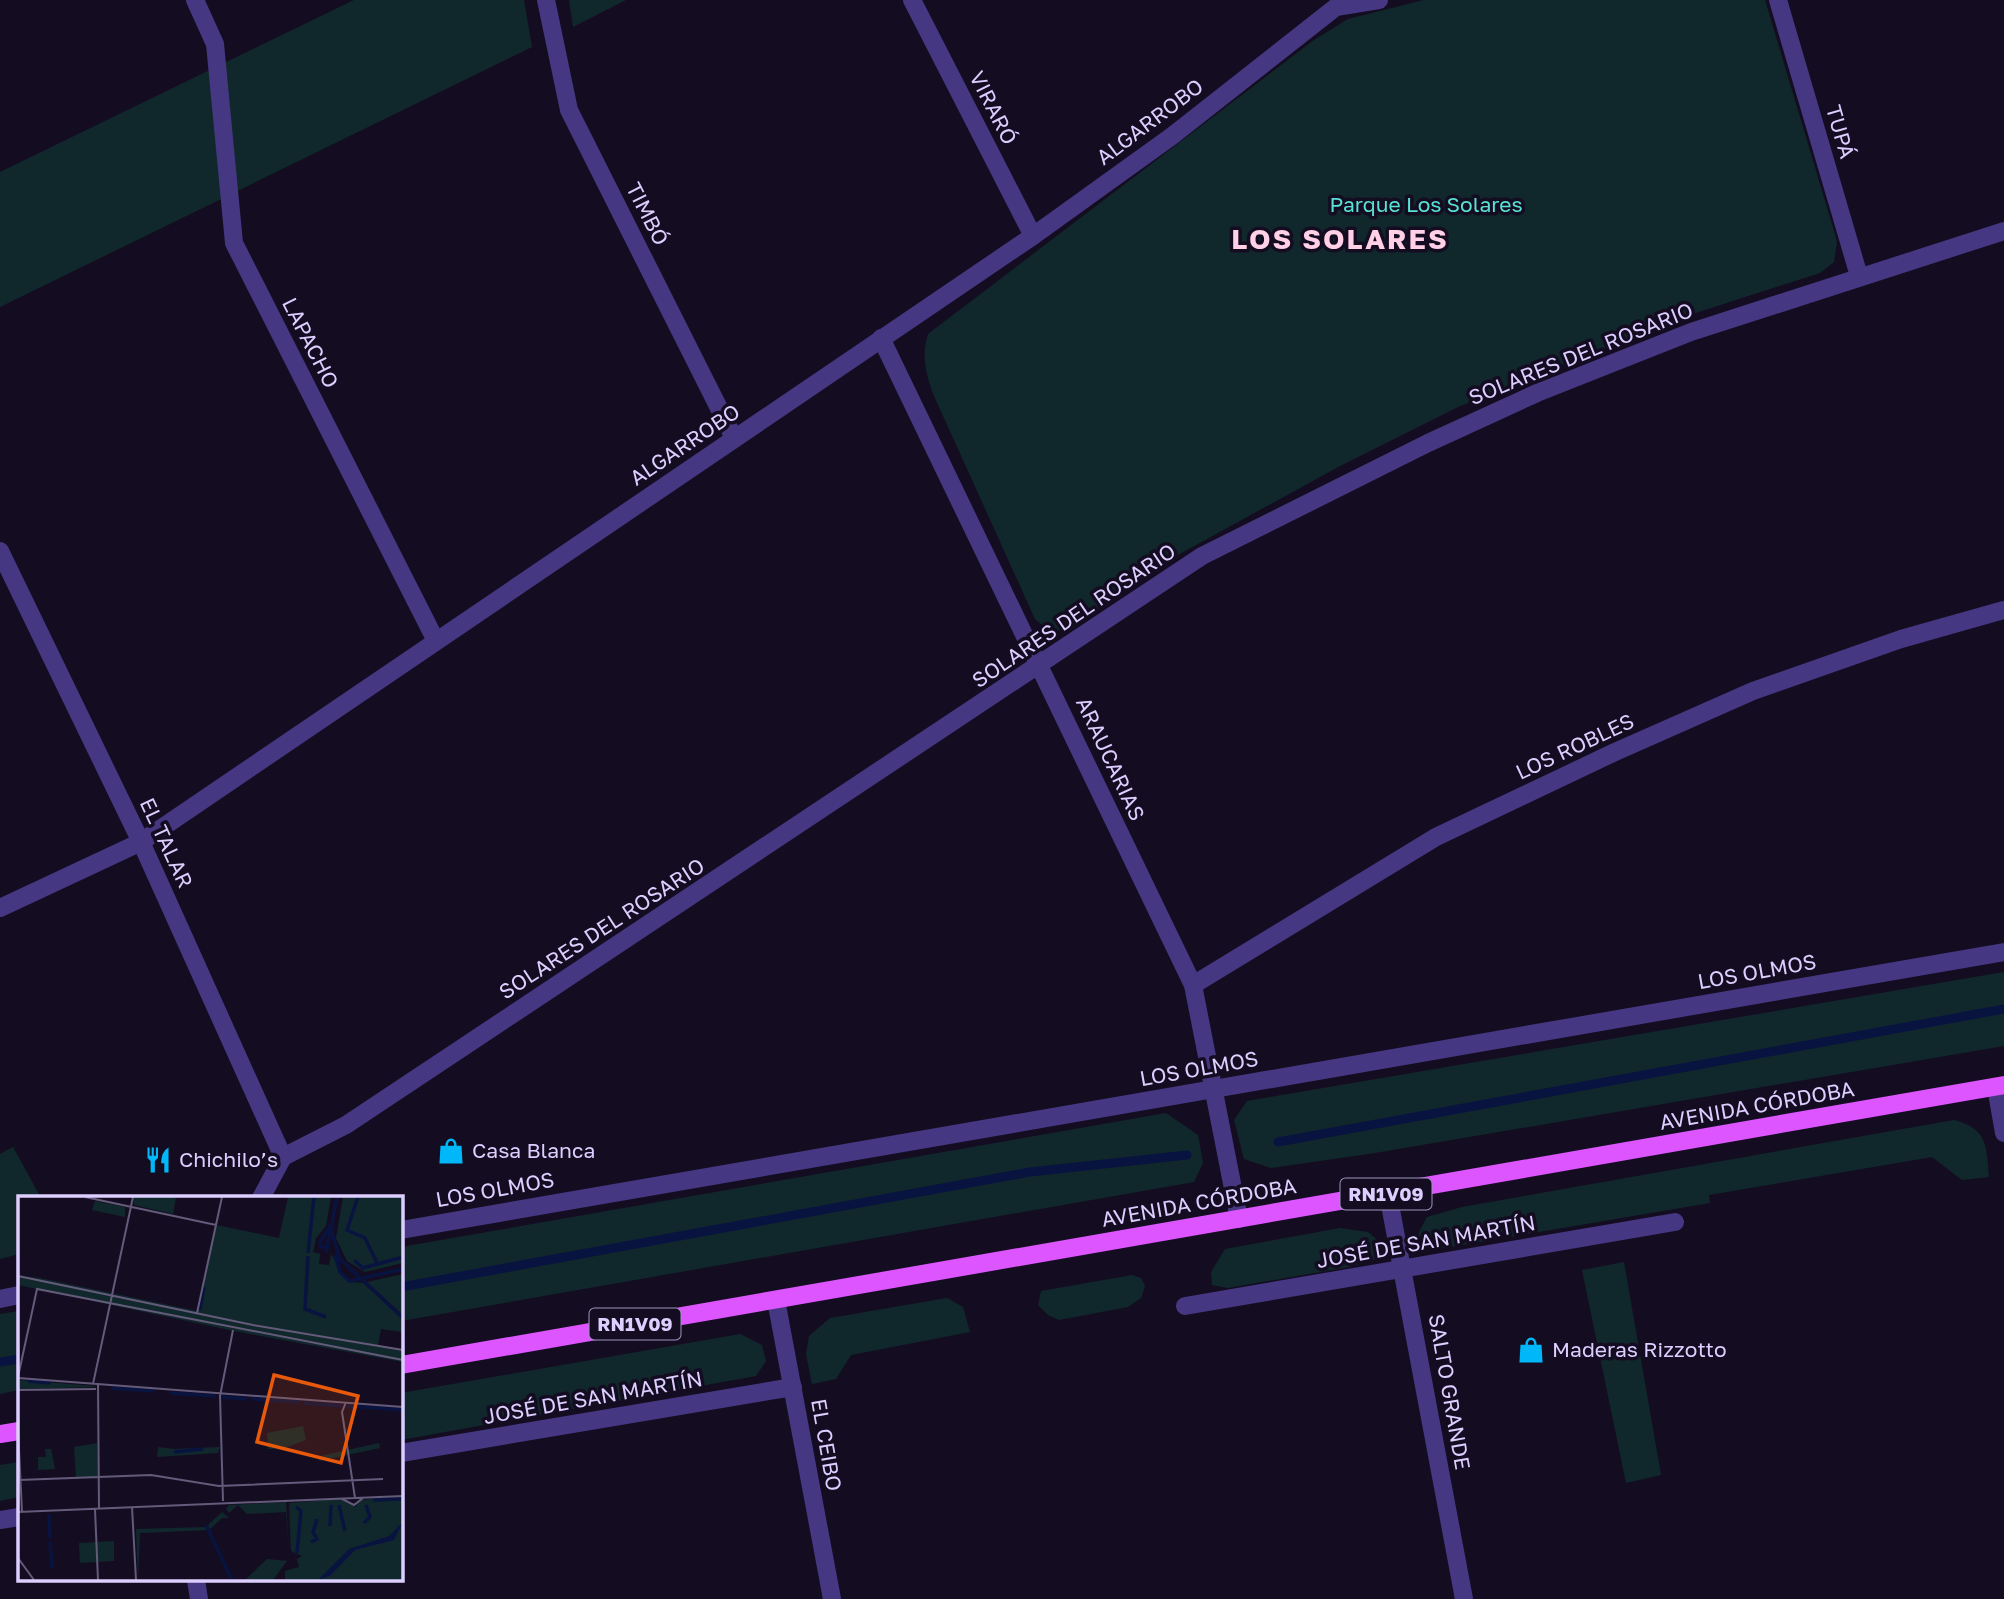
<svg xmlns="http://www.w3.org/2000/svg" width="2004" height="1599" font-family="'Golos Text',sans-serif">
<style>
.green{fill:#10282c}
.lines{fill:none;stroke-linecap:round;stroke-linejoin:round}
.stream{stroke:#091340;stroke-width:9}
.minor{stroke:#463782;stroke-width:18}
.tertiary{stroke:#463782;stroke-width:18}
.primary{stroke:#dc55ff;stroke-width:18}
.labels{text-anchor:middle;stroke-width:7;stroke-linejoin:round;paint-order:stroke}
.shield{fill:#140d22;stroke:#a094bd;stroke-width:2}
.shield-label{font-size:19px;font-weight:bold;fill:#dcceff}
.street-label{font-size:21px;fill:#dcceff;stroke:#140d22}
.park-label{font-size:21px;fill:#58e1d5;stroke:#140d22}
.poi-label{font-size:21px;fill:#dcceff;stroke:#140d22;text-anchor:start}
.district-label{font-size:28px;font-weight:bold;letter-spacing:2px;fill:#ffd0e6;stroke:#140d22}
.inset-river{fill:none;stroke:#091340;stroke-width:3.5}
.inset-road{fill:none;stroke:#645a7a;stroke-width:2}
.view{fill:#e8590c;fill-opacity:0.15;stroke:#e8590c;stroke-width:3.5}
.inset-edge{fill:none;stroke:#dcceff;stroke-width:3.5}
</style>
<rect width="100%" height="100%" fill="#140d22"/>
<g class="green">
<path d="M 354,0 L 524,0 L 532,47 L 0,307 L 0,172 Z"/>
<path d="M 569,0 L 626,0 L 573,27 Z"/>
<path d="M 1424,0 L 1765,0 L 1837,241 L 1834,262 L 1820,273 L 1680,318 L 1458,407 L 1340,466 L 1165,562 L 1068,631 L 1046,629 L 1035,619 L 934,396 C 926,373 921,358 928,334 L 1314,40 L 1348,19 Z"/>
<path d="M 2004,972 L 2004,1046 L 1375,1153 L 1271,1168 L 1244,1159 L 1234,1120 L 1247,1101 Z"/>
<path d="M 1166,1113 L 1198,1135 L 1203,1163 L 1194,1182 L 401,1321 L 401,1247 Z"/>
<path d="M 1954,1120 C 1988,1129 1986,1145 1989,1177 L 1962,1180 L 1932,1157 L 1709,1195 L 1710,1203 L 1433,1250 L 1419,1244 L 1419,1232 L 1427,1217 L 1462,1207 Z"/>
<path d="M 13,1147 L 41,1198 L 19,1198 L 19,1254 L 0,1259 L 0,1154 Z"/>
<path d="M 1340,1228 L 1368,1232 L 1381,1243 L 1377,1259 L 1349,1267 L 1228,1288 L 1212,1285 L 1211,1272 L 1225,1249 Z"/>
<path d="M 1624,1262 L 1661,1475 L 1626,1483 L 1582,1270 Z"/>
<path d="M 1132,1275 L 1141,1278 L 1145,1286 L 1141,1298 L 1128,1307 L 1059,1320 L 1048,1315 L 1038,1305 L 1041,1291 Z"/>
<path d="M 947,1298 L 963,1307 L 970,1332 L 851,1355 L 836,1379 L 812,1384 L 806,1354 L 809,1336 L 830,1318 Z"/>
<path d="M 19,1311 L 19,1390 L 0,1394 L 0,1314 Z"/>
<path d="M 740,1334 L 762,1345 L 766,1361 L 756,1376 L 401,1440 L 401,1393 Z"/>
<path d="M 19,1462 L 19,1497 L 0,1501 L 0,1465 Z"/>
</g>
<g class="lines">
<g class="stream">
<path d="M 1278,1142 L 2004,1009"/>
<path d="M 401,1287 L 1030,1172 L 1187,1155"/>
<path d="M 0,1362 L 19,1359"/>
</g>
<g class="minor">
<path d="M 195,0 L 215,44 L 234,243 L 436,641"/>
<path d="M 546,0 L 569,110 L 734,438"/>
<path d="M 912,0 L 1033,236"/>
<path d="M 1778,0 L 1859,276"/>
<path d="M 881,338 L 1193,985 L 1239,1219"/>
<path d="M 0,908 L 141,842 L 1033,236 L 1172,136 L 1336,7 L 1379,0"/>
<path d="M 1193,985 L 1436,837 L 1615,752 L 1753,691 L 1901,639 L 2004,610"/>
<path d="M 1996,1087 L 2004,1133"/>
<path d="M 283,1157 L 346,1125 L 1202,556 L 1428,443 L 1537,393 L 1691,332 L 2004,231"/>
<path d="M 1388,1194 L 1464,1599"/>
<path d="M 401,1230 L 2004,952"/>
<path d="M 0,1299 L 19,1295"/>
<path d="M 776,1300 L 832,1599"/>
<path d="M 1185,1306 L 1675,1222"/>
<path d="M 401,1453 L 793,1387"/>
<path d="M 0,1520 L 19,1517"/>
<path d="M 196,1580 L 199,1599"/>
</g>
<path class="tertiary" d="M 0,551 L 141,842 L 283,1157 L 261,1198"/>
<g class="primary">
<path d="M 401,1365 L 2004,1085"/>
<path d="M 0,1434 L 19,1431"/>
</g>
</g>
<defs>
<g id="shop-bare" transform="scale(2.1)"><path d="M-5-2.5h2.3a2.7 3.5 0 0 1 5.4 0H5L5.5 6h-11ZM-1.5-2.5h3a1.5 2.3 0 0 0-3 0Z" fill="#00b7f9" stroke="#140d22" stroke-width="2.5" paint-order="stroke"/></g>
<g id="restaurant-bare" transform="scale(2.1)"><path d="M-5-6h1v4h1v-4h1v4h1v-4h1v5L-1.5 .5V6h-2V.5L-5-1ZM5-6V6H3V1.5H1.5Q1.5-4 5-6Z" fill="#00b7f9" stroke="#140d22" stroke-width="2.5" paint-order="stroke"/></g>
</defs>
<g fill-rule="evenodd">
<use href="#shop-bare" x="451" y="1151"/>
<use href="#restaurant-bare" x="158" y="1160"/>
<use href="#shop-bare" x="1531" y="1350"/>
</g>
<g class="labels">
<g class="shield">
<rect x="1340.5" y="1178.5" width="91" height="31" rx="5"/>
<rect x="589.5" y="1308.5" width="91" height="31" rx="5"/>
</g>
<g class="shield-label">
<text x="1386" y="1201">RN1V09</text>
<text x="635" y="1331">RN1V09</text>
</g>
<g class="street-label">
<text transform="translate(993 108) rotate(63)" y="7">VIRARÓ</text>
<text transform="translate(1150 122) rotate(-37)" y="7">ALGARROBO</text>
<text transform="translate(1840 132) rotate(74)" y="7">TUPÁ</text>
<text transform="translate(647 214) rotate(63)" y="7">TIMBÓ</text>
<text transform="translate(310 343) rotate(63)" y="7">LAPACHO</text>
<text transform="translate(1581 354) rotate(-22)" y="7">SOLARES DEL ROSARIO</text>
<text transform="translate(685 445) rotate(-34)" y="7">ALGARROBO</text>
<text transform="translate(1074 616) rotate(-34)" y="7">SOLARES DEL ROSARIO</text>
<text transform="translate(1575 747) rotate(-25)" y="7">LOS ROBLES</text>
<text transform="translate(1110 759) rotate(65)" y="7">ARAUCARIAS</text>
<text transform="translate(166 843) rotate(65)" y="7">EL TALAR</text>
<text transform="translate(602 929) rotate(-33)" y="7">SOLARES DEL ROSARIO</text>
<text transform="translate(1757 972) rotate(-10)" y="7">LOS OLMOS</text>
<text transform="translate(1199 1069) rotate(-10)" y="7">LOS OLMOS</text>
<text transform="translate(1757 1106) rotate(-10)" y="7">AVENIDA CÓRDOBA</text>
<text transform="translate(495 1190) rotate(-10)" y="7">LOS OLMOS</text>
<text transform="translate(1199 1203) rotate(-10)" y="7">AVENIDA CÓRDOBA</text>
<text transform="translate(1426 1242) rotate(-10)" y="7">JOSÉ DE SAN MARTÍN</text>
<text transform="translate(1449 1392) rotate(80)" y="7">SALTO GRANDE</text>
<text transform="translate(593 1398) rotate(-10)" y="7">JOSÉ DE SAN MARTÍN</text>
<text transform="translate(826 1445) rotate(80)" y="7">EL CEIBO</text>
</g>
<g class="park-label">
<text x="1426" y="212">Parque Los Solares</text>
</g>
<g class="poi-label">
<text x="472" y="1158">Casa Blanca</text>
<text x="179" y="1167">Chichilo’s</text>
<text x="1552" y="1357">Maderas Rizzotto</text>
</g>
<g class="district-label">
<text x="1340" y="249">LOS SOLARES</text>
</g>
</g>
<g transform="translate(18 1196)">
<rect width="385" height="385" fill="#140d22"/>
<path d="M 116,1 L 158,1 L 155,18 L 116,9 ZM 270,1 L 313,1 L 308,30 L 298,42 L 295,56 L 302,58 L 301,68 L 311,69 L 313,58 L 330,86 L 345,87 L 385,123 L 385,136 L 363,133 L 360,150 L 385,154 L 385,166 L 216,135 L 0,89 L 0,80 L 22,82 L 179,115 L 198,29 L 261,42 ZM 325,1 L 385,1 L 385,67 L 347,76 L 329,65 L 318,42 ZM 77,5 L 107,11 L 107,21 L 74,14 ZM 385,78 L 385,119 L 349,86 ZM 2,184 L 76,190 L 77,191 L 1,193 ZM 285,230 L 288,244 L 267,252 L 250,253 L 249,237 ZM 79,247 L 80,281 L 58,282 L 56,251 ZM 361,247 L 362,252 L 301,265 L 302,260 ZM 140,251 L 156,253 L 202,251 L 200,257 L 139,261 ZM 27,253 L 33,253 L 37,273 L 20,274 L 20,261 L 28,261 ZM 385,301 L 385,384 L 267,384 L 267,375 L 281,371 L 279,363 L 284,360 L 273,355 L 271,307 L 321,303 L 338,311 L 340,304 ZM 268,306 L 271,357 L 268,316 L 229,318 L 220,309 L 211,317 L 208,313 L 211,309 ZM 204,316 L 211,322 L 204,322 L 191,334 L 122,337 L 120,384 L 118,333 L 188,331 ZM 96,345 L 96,365 L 62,367 L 61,347 ZM 249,363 L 269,365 L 255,384 L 227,384 Z" fill="#10282c"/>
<path d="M 385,326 L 376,344 L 337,354 L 312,380 L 300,384 L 331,353 L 371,340 Z" fill="#091340"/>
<path class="inset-river" d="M 340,1 L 329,34 L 347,42 L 360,69M 313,34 L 322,63 L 385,122M 309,51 L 303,51 L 302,46 L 314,27M 290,57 L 296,1M 308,57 L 319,1M 317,59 L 322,76 L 332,85 L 385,73M 290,60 L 287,113 L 308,121M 336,64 L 345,72 L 385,61M 182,114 L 186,91M 10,185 L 32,187M 93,192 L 136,195M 151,197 L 198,200M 204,201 L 229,203M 234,203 L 282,206M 286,207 L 324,210M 329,210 L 385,214M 156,256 L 185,253M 355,304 L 383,303M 321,309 L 327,335M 278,311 L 283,315 L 279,357M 31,318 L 32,342M 346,327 L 352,321 L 348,309M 188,329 L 214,384M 312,330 L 313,309M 32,345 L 34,372M 293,346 L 299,343 L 295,336 L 299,323"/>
<path class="inset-road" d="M 67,1 L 198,29M 0,80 L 235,129 L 385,154M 179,117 L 204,1M 0,181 L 19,93 L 385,164M 0,182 L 385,211M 75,188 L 115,1M 80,188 L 81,313M 0,194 L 78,193M 328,206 L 324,216 L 337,302M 0,232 L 4,316M 1,284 L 133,279 L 201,290 L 365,283M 324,303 L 336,309 L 345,302M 205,305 L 202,200 L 215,134M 114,311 L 118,384M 77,313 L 80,384M 0,316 L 385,300M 0,362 L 16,384"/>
<path class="view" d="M 256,179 L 340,200 L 323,267 L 239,246 Z"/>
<rect width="385" height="385" class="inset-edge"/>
</g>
</svg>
